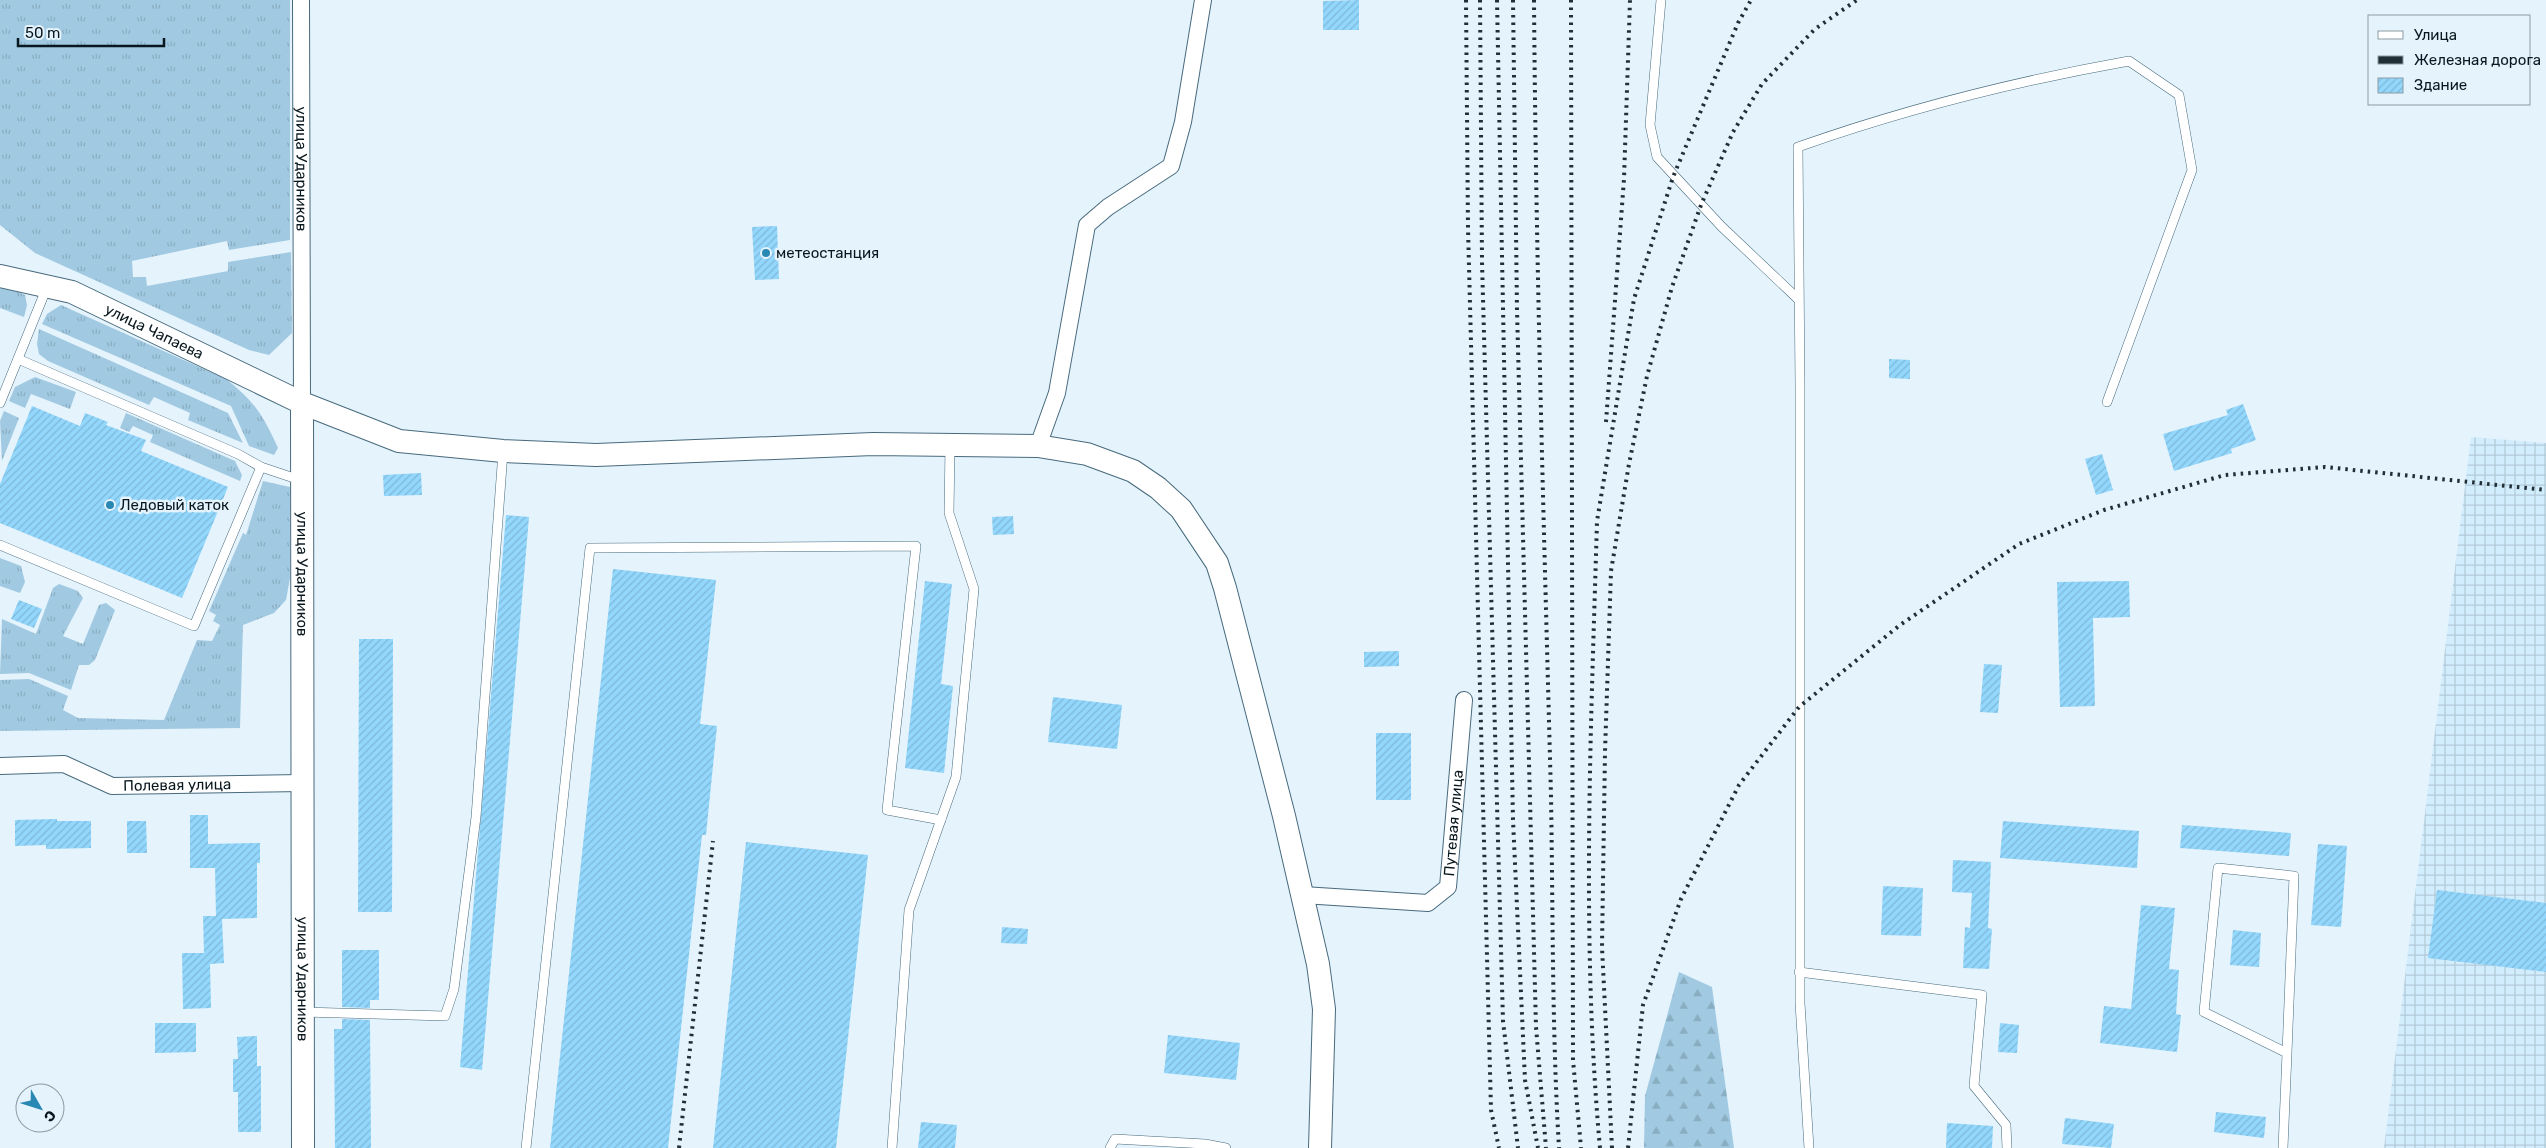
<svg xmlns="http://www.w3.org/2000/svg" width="2546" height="1148" font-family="Rubik,sans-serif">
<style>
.industrial{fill:url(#industrial-grid)}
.grass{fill:url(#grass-tufts)}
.forest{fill:url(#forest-firs)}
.building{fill:url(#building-hatch)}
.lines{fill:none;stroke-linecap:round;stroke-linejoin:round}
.lane-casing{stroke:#486a7d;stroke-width:10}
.street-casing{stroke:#486a7d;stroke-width:18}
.secondary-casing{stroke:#486a7d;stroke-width:24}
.lane{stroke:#fff;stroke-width:9}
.street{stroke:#fff;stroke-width:16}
.secondary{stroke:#fff;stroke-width:22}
.rail{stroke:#202f36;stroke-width:4;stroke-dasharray:2.5 5;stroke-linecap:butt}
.poi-dot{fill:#2987b3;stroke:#e4f3fc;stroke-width:2}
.labels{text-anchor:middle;stroke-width:5;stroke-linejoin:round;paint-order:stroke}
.street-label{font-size:15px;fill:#09171e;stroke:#e4f3fc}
.poi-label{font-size:15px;fill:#09171e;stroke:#e4f3fc;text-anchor:start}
</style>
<defs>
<pattern id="industrial-grid" width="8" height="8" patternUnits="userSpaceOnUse" patternTransform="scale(1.25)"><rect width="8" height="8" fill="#d2edfd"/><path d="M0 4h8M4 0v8" fill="none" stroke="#b3cad8"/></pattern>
<pattern id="grass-tufts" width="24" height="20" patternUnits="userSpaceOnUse" patternTransform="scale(1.25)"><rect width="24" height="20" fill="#a1cae2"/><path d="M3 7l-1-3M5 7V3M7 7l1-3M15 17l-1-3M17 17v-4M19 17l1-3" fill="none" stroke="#89adc1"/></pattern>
<pattern id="forest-firs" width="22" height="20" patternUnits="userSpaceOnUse" patternTransform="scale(1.25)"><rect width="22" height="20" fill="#a1cae2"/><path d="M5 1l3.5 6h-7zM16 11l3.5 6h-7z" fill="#89adc1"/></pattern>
<pattern id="building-hatch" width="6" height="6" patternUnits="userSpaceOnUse" patternTransform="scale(1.25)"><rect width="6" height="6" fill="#93d7fd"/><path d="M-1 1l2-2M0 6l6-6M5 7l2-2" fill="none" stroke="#7db8d8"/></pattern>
</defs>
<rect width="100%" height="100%" fill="#e4f3fc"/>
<path class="industrial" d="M 2471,437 L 2546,443 L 2546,1148 L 2384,1148 Z"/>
<g class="grass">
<path d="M 0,0 L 290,0 L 290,240 L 229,250 L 227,241 L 132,261 L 133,277 L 146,277 L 147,286 L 228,271 L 228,262 L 291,252 L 292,333 L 269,355 L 249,350 L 35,253 L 0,225 Z"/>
<path d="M 0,288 L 12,289 L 25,295 L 27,305 L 24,317 L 0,308 Z"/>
<path d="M 61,305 L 226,379 C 255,402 263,415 278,448 L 274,455 L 249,446 L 231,406 L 42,324 L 47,314 Z"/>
<path d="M 39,329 L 228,413 L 243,443 L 188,420 L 190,413 L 154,397 L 149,405 L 48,361 L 39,354 L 37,344 Z"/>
<path d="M 35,377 L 76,392 L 70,409 L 31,394 L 25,408 L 9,401 L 15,387 Z"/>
<path d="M 4,411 L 19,418 L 2,461 L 0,421 Z"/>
<path d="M 126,413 L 235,461 L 242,475 L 240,481 L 150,442 L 153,435 L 133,426 L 129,432 L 120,428 Z"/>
<path d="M 263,481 L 290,487 L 290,578 L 286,600 L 274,613 L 243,625 L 240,728 L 0,731 L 0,680 L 29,679 L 68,696 L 63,710 L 78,718 L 164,720 L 197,640 L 212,641 L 220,625 L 213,621 L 216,615 L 209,611 L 243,533 L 246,535 Z"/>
<path d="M 0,558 L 21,566 L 25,582 L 20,593 L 0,586 Z"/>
<path d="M 59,584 L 78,591 L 83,598 L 63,636 L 83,644 L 99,605 L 106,603 L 115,610 L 95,660 L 89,665 L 79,665 L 71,690 L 29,673 L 0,674 L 2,619 L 36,634 L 53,588 Z"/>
</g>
<path class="forest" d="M 1679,972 L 1712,987 L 1734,1148 L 1644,1148 L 1645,1096 Z"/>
<g class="building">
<path d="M 1359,0 L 1359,30 L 1323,30 L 1323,1 Z"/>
<path d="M 777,226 L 779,279 L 755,280 L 752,227 Z"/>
<path d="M 1889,359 L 1910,360 L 1910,379 L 1889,378 Z"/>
<path d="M 2243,404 L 2256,440 L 2231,449 L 2232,453 L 2174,471 L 2163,434 L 2228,415 L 2226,410 Z"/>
<path d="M 32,406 L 80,426 L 85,413 L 108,422 L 106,425 L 146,440 L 141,451 L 228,487 L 182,598 L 0,523 L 0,484 Z"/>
<path d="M 2102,454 L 2113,490 L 2096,495 L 2085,459 Z"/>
<path d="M 421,473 L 422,495 L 384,496 L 383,475 Z"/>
<path d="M 506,515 L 529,517 L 482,1070 L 460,1067 Z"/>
<path d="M 1013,516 L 1014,534 L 993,535 L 992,517 Z"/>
<path d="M 613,569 L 716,580 L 700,724 L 717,726 L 706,835 L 702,835 L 668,1148 L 550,1148 Z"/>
<path d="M 925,581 L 952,584 L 941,684 L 953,686 L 944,773 L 905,768 Z"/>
<path d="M 2129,581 L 2130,617 L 2093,618 L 2095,706 L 2060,707 L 2057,582 Z"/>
<path d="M 19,600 L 42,609 L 34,628 L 11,619 Z"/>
<path d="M 359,639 L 393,639 L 392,912 L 358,912 Z"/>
<path d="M 1399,651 L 1399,666 L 1364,667 L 1364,652 Z"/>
<path d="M 1984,664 L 2002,665 L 1998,713 L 1980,712 Z"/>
<path d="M 1053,697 L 1122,705 L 1117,749 L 1048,742 Z"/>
<rect x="1376" y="733" width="35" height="67"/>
<path d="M 190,815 L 208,815 L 208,844 L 260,843 L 260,863 L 257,863 L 257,918 L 222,919 L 224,963 L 210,964 L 211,1008 L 183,1009 L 182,953 L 204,953 L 203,916 L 216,916 L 215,868 L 190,868 Z"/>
<path d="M 57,819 L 57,821 L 91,821 L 91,848 L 46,849 L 46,845 L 15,846 L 15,820 Z"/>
<path d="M 127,821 L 146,821 L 147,853 L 127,853 Z"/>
<path d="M 2003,821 L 2139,831 L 2137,868 L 2000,858 Z"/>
<path d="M 2182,825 L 2291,833 L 2289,856 L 2180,848 Z"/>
<path d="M 746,842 L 868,855 L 836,1148 L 713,1148 Z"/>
<path d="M 2318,844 L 2347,846 L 2341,927 L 2311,925 Z"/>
<path d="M 1953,860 L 1991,862 L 1988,928 L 1992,929 L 1989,969 L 1963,968 L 1965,927 L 1970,928 L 1972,893 L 1952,892 Z"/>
<path d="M 1883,886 L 1923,888 L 1921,936 L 1881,935 Z"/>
<path d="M 2437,890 L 2546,903 L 2546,972 L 2428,958 Z"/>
<path d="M 2141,905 L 2175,908 L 2169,969 L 2179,970 L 2176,1014 L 2181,1015 L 2177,1052 L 2100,1043 L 2104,1006 L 2131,1009 Z"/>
<path d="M 1002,927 L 1028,929 L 1027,944 L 1001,943 Z"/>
<path d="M 2233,930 L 2261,933 L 2259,967 L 2230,965 Z"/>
<path d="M 342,950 L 379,950 L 379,1000 L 370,1000 L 370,1008 L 342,1007 Z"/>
<path d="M 342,1019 L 370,1020 L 371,1148 L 335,1148 L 334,1029 L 342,1029 Z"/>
<path d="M 155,1023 L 196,1023 L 196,1052 L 155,1053 Z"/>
<path d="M 2000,1023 L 2019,1025 L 2017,1053 L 1998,1052 Z"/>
<path d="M 1168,1035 L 1240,1043 L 1236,1080 L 1164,1073 Z"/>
<path d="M 257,1036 L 257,1066 L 261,1066 L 261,1132 L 238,1132 L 238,1092 L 233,1092 L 233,1059 L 238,1059 L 237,1037 Z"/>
<path d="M 2216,1112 L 2266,1117 L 2264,1138 L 2214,1132 Z"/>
<path d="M 2065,1118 L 2114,1124 L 2111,1148 L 2062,1144 Z"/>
<path d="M 921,1122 L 957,1125 L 955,1148 L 918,1148 Z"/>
<path d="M 1947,1123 L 1993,1126 L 1992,1148 L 1946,1148 Z"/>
</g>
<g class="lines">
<g class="lane-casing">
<g id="lane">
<path d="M 1661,0 L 1650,125 L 1657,157 L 1721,226 L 1798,299"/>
<path d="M 18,359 L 238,454 L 261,467 L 300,480"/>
<path d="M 0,403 L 47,287"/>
<path d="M 0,545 L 194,626 L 261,467"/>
<path d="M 1799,972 L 1982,995 L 1974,1086 L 2006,1125 L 2007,1148"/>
<path d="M 303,1012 L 445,1016 L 454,989 L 476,817 L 503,452"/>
<path d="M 526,1148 L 590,548 L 916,546 L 887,810 L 941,820"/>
<path d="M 892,1148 L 909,910 L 956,777 L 974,589 L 949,513 L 950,445"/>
<path d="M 1110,1148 L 1115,1139 L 1205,1144 L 1226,1148"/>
<path d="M 1809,1148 L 1800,1003 L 1800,387 L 1798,147 C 1906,109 2017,81 2129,61 L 2179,95 L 2192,170 L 2107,402"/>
<path d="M 2283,1148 L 2287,1053 L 2204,1012 L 2218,868 L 2294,876 L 2287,1053"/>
</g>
</g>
<g class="street-casing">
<g id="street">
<path id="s1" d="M 301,0 L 302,403"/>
<path d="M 1038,446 L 1057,393 L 1087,225 L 1108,207 L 1171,166 L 1183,122 L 1203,0"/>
<path id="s2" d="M 0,766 L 64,764 L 112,786 L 301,783"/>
<path id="s3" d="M 1303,895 L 1428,903 L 1448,887 L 1464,700"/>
</g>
</g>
<g class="secondary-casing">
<g id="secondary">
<path id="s4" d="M 0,276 L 72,292 L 302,403 L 399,441 L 503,451 L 596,455 L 873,444 L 1038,446 L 1087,454 L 1133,471 L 1158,488 L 1181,509 L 1217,563 L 1225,588 L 1284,816 L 1318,964 L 1324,1009 L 1320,1148"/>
<path id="s5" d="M 302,403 L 303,1148"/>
</g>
</g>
<use href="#lane" class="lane"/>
<use href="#street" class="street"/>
<use href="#secondary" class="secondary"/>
<g class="rail">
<path d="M 1466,0 L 1468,228 L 1491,1110 L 1499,1148"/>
<path d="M 1480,0 L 1482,262 L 1503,1021 L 1518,1148"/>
<path d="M 1497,0 L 1513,820 L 1525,1080 L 1538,1148"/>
<path d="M 1513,0 L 1517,310 L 1536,1027 L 1546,1148"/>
<path d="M 1534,0 C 1536,266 1544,531 1551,796 C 1553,914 1552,1031 1559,1148"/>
<path d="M 1571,0 L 1573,1060 L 1581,1148"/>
<path d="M 1606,422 L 1624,179 L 1630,0"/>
<path d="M 679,1148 L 713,841"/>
<path d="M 1600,1148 C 1581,940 1591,730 1597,521 L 1634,299 L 1673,177 L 1738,23 L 1751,0"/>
<path d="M 1612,1148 L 1602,947 L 1605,752 L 1611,571 L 1629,464 L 1647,376 L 1672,287 L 1701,205 L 1733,132 L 1762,84 L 1815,29 L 1857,0"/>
<path d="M 1628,1148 L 1643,1005 L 1681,899 L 1739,785 L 1799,707 L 1900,625 L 2019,544 L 2104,510 L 2225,475 L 2325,467 L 2546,490"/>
</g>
</g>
<g class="poi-dot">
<circle cx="766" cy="253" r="5"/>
<circle cx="110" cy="505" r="5"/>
</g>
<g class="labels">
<g class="street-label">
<text dy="5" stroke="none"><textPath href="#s1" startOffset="169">улица Ударников</textPath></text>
<text dy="5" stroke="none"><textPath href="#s4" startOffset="165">улица Чапаева</textPath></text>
<text dy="5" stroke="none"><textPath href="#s5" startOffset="171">улица Ударников</textPath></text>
<text dy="5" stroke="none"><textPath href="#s2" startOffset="182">Полевая улица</textPath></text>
<text dy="5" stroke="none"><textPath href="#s3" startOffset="215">Путевая улица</textPath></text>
<text dy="5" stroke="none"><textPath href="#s5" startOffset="576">улица Ударников</textPath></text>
</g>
<g class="poi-label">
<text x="776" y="258">метеостанция</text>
<text x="120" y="510">Ледовый каток</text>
</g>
</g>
<rect x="2368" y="15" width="162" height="90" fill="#e4f3fc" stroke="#8c9ba3"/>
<rect x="2378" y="31" width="25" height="8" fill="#ffffff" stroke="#8c9ba3"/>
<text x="2414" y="40" font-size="15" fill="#09171e">Улица</text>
<rect x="2378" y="56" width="25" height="8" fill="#202f36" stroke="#8c9ba3"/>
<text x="2414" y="65" font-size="15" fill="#09171e">Железная дорога</text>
<rect x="2378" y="78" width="25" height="15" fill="url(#building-hatch)" stroke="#8c9ba3"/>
<text x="2414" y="90" font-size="15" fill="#09171e">Здание</text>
<g transform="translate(40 1108) rotate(129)"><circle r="24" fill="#e4f3fc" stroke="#8c9ba3"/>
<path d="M0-4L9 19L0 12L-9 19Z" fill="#2987b3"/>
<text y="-8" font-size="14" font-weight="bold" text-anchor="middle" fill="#09171e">С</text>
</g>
<path d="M18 38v8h146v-8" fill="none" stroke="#09171e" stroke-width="2.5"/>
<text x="25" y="38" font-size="15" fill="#09171e" stroke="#e4f3fc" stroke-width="4" paint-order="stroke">50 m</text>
</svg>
